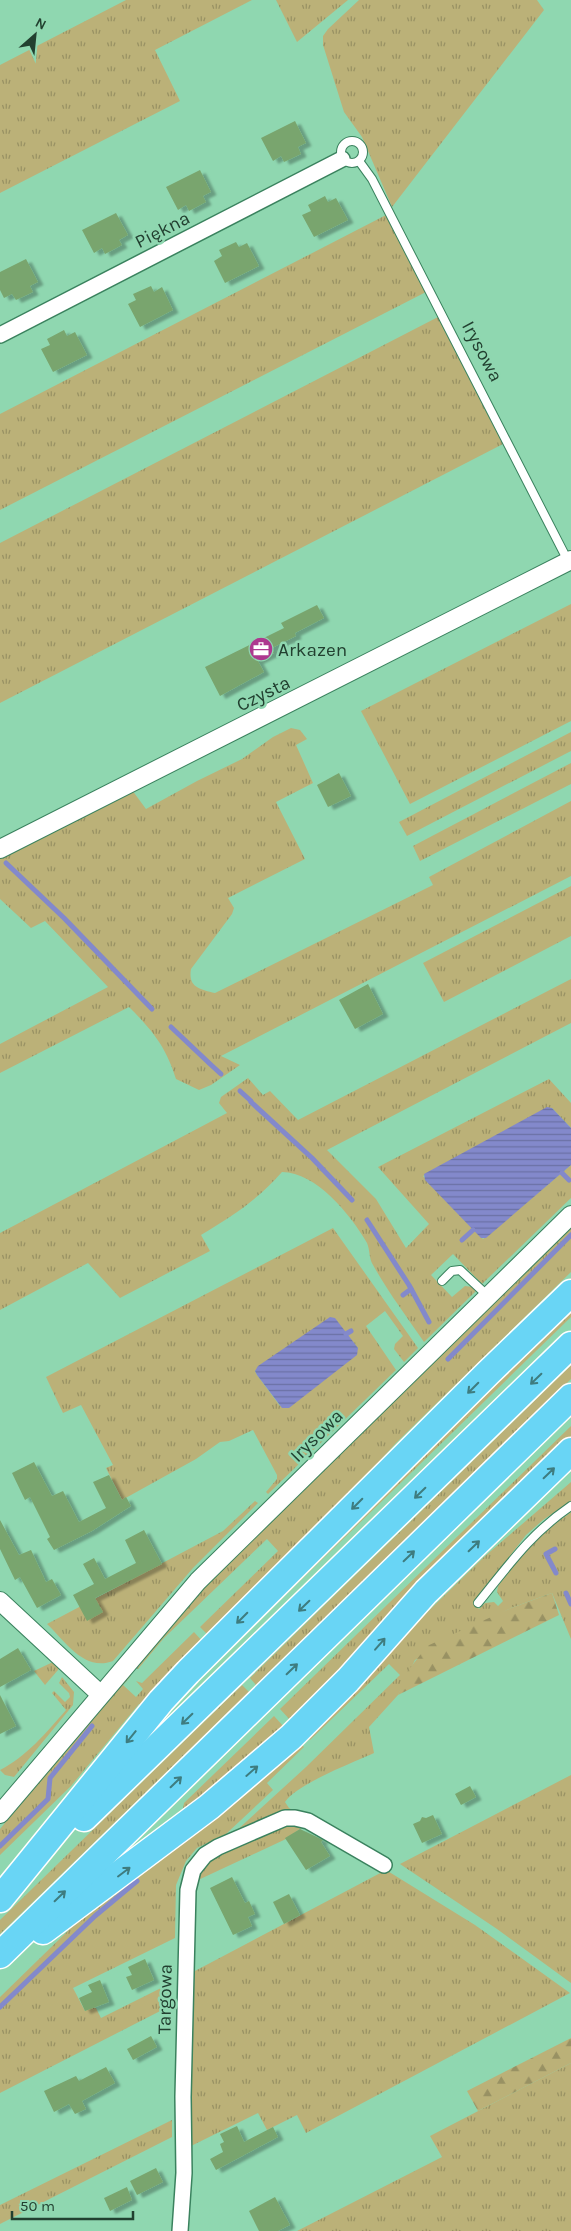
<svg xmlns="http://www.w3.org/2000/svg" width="571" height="2231" font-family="Karla,sans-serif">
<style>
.grass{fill:url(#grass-tufts);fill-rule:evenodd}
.forest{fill:url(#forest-firs)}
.water{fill:url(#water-rules)}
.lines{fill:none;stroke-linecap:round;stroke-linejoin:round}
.stream{stroke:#8389cb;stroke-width:5}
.building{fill:#79a56e;filter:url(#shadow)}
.service-casing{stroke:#3a825e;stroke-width:10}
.minor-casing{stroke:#3a825e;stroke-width:18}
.tertiary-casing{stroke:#3a825e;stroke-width:20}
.motorway-casing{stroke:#fff;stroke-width:29}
.service{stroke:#fff;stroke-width:8}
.minor{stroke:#fff;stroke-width:15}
.tertiary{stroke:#fff;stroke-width:18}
.motorway{stroke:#69d5f5;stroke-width:26}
.oneway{stroke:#3e7c7f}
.labels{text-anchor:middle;stroke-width:5;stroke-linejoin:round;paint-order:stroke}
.street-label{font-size:19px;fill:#224030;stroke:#8fd7b0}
.poi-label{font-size:19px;fill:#224030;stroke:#8fd7b0;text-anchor:start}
</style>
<defs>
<pattern id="grass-tufts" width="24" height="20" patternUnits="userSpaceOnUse" patternTransform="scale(1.25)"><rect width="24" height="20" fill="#bbb178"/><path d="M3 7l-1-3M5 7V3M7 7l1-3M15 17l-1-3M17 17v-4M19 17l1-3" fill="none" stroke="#989163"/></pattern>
<pattern id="forest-firs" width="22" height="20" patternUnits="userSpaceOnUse" patternTransform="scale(1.25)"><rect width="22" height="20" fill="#bbb178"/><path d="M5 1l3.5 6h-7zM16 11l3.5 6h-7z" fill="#989163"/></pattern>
<pattern id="water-rules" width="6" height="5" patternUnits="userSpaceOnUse" patternTransform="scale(1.25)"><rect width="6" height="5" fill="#8389cb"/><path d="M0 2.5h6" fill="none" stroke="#6b71a5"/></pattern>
<filter id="shadow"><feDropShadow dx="5.5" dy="3" stdDeviation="1" flood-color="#0004"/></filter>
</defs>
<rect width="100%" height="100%" fill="#8fd7b0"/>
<g class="grass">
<path d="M 126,0 L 252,0 L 155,50 L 180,101 L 0,193 L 0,65 Z"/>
<path d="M 276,0 L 348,0 L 297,42 Z"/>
<path d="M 359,0 L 537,0 L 544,10 L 392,207 L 362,137 L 344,112 L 323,45 L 323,36 L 328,29 Z"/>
<path d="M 386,215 L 426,292 L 0,510 L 0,414 Z"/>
<path d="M 438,317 L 503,444 L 0,703 L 0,543 Z"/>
<path d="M 571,604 L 571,721 L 410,804 L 361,711 Z"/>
<path d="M 291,728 L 300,730 L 307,739 L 296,745 L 313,783 L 276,802 L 305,859 L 228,898 L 234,908 L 232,914 L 191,969 C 188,987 199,989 215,993 L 433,885 L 429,877 L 571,801 L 571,876 L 221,1056 L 240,1065 L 211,1085 L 199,1090 L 176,1079 C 166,1047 153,1031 129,1007 L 0,1073 L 0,1044 L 108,987 L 45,921 L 31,928 L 0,899 L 0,858 L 132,790 L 146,809 L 197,781 L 242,759 L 273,737 Z"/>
<path d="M 571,732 L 571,751 L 407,836 L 399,822 Z"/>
<path d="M 571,763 L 571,784 L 420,861 L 413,846 Z"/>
<path d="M 571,886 L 571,936 L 444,1002 L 423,963 Z"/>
<path d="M 571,979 L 571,1023 L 327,1150 L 376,1199 L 406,1248 L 429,1224 L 378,1167 L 549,1079 L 571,1103 L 571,1128 L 552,1108 L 423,1176 L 483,1239 L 571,1165 L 571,1198 L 482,1284 L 453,1254 L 431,1275 L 452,1297 L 465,1286 L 473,1287 L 476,1291 L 424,1342 C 407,1317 388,1292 373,1265 C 369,1259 370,1250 367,1243 C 351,1215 316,1172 282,1172 C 256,1201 234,1215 201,1235 L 210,1251 L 120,1298 L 88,1263 L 0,1310 L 0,1233 L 227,1113 L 219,1103 L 221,1097 L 248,1078 L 263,1095 L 270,1091 L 298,1120 Z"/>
<path d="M 571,1226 L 571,1272 L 396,1443 L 322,1525 L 209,1636 L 200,1627 L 278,1551 L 267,1539 L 164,1638 L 138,1669 L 134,1667 L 199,1591 Z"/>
<path d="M 333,1228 L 418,1348 L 404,1362 L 394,1349 L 395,1344 L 403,1336 L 385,1311 L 366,1326 L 396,1370 L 268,1494 L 266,1492 L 277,1479 L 277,1475 L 253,1430 L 229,1441 L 220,1442 L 196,1459 L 122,1500 L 106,1468 L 113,1465 L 81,1405 L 63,1413 L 46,1377 ZM 346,1334 L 358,1348 L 280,1406 L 257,1375 L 255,1371 Z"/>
<path d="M 571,1305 L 571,1317 L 225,1654 L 220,1648 Z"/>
<path d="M 571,1365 L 571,1379 L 256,1685 L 250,1678 Z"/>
<path d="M 571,1426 L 571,1438 L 493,1514 L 291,1721 L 280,1709 Z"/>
<path d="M 571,1482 L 571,1501 L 543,1520 L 526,1535 L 474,1603 L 479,1609 L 485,1603 L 494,1602 L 498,1606 L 503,1601 L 497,1592 L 498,1586 L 528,1547 L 549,1528 L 571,1512 L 571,1639 L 552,1593 L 511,1608 L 415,1660 L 398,1695 L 369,1727 L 374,1753 C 352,1763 297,1784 285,1802 L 289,1808 L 298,1813 C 275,1810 255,1822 235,1832 L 306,1767 L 400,1675 L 389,1664 L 310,1740 L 303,1733 L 484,1557 Z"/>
<path d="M 255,1501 L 258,1503 L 193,1568 L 113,1661 C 84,1672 65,1641 47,1624 L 223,1531 Z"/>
<path d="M 194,1632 L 203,1642 L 142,1706 L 139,1704 L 71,1786 L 0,1855 L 0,1829 L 60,1755 L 99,1712 L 102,1705 L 128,1674 L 131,1676 L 123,1685 L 136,1697 L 143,1689 L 136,1681 L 142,1683 Z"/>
<path d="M 53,1662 L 59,1667 L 58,1670 L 45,1685 L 34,1671 Z"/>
<path d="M 62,1677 L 74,1692 L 73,1705 L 14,1777 L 5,1775 L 0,1770 C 26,1757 47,1732 66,1710 L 52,1693 L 54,1691 L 65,1702 L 70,1697 L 69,1693 L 59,1683 Z"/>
<path d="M 242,1685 L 249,1692 L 0,1934 L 0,1920 Z"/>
<path d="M 274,1716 L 285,1728 L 193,1804 L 183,1808 L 184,1803 Z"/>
<path d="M 300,1743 L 304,1747 L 267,1783 L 273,1790 L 226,1834 L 197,1848 L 186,1861 L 176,1885 L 175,1938 L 73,1988 L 85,2011 L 92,2007 L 96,2008 L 101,2018 L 169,1984 L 170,2006 L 0,2093 L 0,1997 L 77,1922 Z"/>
<path d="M 571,1775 L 571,1983 L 497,1929 L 400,1864 Z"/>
<path d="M 277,1825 L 304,1826 L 286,1839 L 196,1881 L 207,1860 Z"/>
<path d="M 386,1870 L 475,1925 L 570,1993 L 306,2133 L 297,2115 L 267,2130 L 258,2113 L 191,2146 L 193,1972 Z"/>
<path d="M 571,2063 L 571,2231 L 297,2231 L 442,2157 L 430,2136 Z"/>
<path d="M 172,2120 L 172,2137 L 0,2224 L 0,2205 Z"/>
</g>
<g class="forest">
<path d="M 552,1593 L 559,1615 L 398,1695 L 407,1672 L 427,1646 L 511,1608 Z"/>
<path d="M 571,2038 L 571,2063 L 478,2111 L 467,2091 Z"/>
</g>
<g class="water">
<path d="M 547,1107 L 552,1108 L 571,1128 L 571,1165 L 486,1238 L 481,1238 L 425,1180 L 424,1174 Z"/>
<path d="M 330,1317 L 335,1318 L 358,1348 L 357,1355 L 289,1408 L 282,1408 L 257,1375 L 255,1371 L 258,1366 Z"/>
</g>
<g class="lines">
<g class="stream">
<path d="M 6,863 L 64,918 L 152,1009"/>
<path d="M 171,1027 L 208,1062"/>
<path d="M 209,1063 L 221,1074"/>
<path d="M 240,1091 L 251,1101"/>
<path d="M 251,1102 L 312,1158 L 352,1200"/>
<path d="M 562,1173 L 569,1180"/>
<path d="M 367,1220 L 409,1285 L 429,1322"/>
<path d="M 462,1240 L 473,1230"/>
<path d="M 403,1295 L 411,1289"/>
<path d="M 346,1334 L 351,1331"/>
<path d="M 448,1359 L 571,1235"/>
<path d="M 555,1549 L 546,1554 L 556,1573"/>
<path d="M 566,1593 L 571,1604"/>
<path d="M 0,1846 L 48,1799 L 50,1778 L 92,1726"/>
<path d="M 0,2007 L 95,1916 L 137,1881"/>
</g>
</g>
<g class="building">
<path d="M 295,121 L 306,143 L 298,147 L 301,154 L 284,162 L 281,156 L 273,161 L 261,138 Z"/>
<path d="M 200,170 L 211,192 L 203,196 L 206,202 L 189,211 L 186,205 L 178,210 L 166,187 Z"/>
<path d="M 325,196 L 328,202 L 336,198 L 348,220 L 314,237 L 302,215 L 311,211 L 308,205 Z"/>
<path d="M 116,213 L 128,235 L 119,240 L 122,245 L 105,254 L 102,248 L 94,253 L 82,230 Z"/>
<path d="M 236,242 L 239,247 L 247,243 L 259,266 L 225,283 L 214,261 L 222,256 L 219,250 Z"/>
<path d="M 26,259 L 38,282 L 30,286 L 33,292 L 16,300 L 12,294 L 4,298 L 0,290 L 0,272 Z"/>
<path d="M 151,286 L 154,292 L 162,287 L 173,310 L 140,327 L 128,304 L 136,300 L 133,294 Z"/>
<path d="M 64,330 L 67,336 L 75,332 L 87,355 L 53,372 L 41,349 L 50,345 L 47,339 Z"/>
<path d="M 317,605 L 324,618 L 295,633 L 296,636 L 272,648 L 274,653 L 258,661 L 264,672 L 220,696 L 205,667 L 284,628 L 281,623 Z"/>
<path d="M 339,773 L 351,796 L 328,807 L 317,785 Z"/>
<path d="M 368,984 L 383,1014 L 355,1029 L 339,1000 Z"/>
<path d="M 34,1462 L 52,1496 L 63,1491 L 79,1522 L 106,1508 L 93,1482 L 109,1475 L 122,1500 L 126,1497 L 131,1506 L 92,1531 L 54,1550 L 47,1539 L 50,1537 L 30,1497 L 25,1500 L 12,1473 Z"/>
<path d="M 0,1520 L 19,1555 L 31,1550 L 46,1582 L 52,1579 L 61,1595 L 37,1608 L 20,1577 L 15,1580 L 0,1549 Z"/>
<path d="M 144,1530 L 162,1564 L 95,1598 L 103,1612 L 87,1621 L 73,1595 L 94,1584 L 83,1564 L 94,1558 L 105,1579 L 136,1563 L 125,1540 Z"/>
<path d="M 18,1648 L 31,1670 L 0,1687 L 0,1659 Z"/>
<path d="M 0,1695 L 16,1726 L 0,1734 Z"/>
<path d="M 470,1786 L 476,1797 L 461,1805 L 455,1794 Z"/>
<path d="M 433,1815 L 442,1834 L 422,1843 L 413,1824 L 420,1821 L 422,1817 L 426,1818 Z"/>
<path d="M 300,1829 L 323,1840 L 321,1842 L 330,1856 L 306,1870 L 285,1838 Z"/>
<path d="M 232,1877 L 245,1903 L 249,1901 L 255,1914 L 248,1917 L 252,1926 L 233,1935 L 210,1888 Z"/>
<path d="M 289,1894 L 300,1915 L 284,1924 L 273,1902 Z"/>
<path d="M 145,1959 L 154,1980 L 132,1990 L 126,1977 L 132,1975 L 128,1967 Z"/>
<path d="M 100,1980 L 109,2002 L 85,2011 L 79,1998 L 92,1992 L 88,1985 Z"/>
<path d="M 151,2036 L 157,2047 L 133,2060 L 127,2049 Z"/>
<path d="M 106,2067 L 115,2083 L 82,2101 L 86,2109 L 75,2114 L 69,2104 L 54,2112 L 44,2091 L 76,2076 L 79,2081 Z"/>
<path d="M 237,2126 L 244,2142 L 273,2127 L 278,2137 L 216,2170 L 210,2159 L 223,2152 L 220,2144 L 224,2142 L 220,2134 Z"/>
<path d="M 156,2168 L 163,2182 L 137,2195 L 130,2181 Z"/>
<path d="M 127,2187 L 132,2200 L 110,2211 L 104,2198 Z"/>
<path d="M 275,2197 L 290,2225 L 278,2231 L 259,2231 L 249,2211 Z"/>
</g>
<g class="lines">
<g class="service-casing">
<g id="service">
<circle cx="352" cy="152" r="11"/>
<path d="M 359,161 L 372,179 L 568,561"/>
<path d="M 442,1281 L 452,1271 L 460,1270 L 488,1296"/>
<path d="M 478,1603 C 508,1566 531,1533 571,1506"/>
</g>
</g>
<g class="minor-casing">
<g id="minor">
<path d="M 0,335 L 342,159"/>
<path d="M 180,2231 L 184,2173 L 183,2097 L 188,1890 L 193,1870 L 205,1855 L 218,1847 L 285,1818 L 295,1818 L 308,1821 L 384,1865"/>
</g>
</g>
<g class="tertiary-casing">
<g id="tertiary">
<path d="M 0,849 L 571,560"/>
<path d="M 0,1601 L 100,1694"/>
<path d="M 0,1814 L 198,1581 L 571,1215"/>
</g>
</g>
<g class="motorway-casing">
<g id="motorway">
<path d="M 84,1818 L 571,1345"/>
<path d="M 0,1899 L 161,1701 L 188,1672 L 488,1373 L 571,1293"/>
<path d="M 43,1931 L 209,1807 L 291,1737 L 348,1680 L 426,1592 L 571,1451"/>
<path d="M 0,1955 L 571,1397"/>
</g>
</g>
<use href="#service" class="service"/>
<use href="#minor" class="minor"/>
<use href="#tertiary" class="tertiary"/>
<use href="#motorway" class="motorway"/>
</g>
<defs><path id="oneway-shaft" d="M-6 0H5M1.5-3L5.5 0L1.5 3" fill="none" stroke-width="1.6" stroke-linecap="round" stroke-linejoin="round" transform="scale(1.25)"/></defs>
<g class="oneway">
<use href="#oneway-shaft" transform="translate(536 1379) rotate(136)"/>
<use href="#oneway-shaft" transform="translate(473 1388) rotate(135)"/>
<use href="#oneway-shaft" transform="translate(549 1473) rotate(-44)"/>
<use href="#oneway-shaft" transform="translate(420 1493) rotate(136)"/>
<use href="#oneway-shaft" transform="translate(357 1504) rotate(135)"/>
<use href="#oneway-shaft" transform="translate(474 1546) rotate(-44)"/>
<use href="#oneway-shaft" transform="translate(409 1556) rotate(-44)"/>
<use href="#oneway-shaft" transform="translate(304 1606) rotate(136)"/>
<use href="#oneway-shaft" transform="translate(242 1618) rotate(135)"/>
<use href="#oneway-shaft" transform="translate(380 1644) rotate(-49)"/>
<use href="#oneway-shaft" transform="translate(292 1669) rotate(-44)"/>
<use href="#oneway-shaft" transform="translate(187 1719) rotate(136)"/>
<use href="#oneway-shaft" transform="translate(131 1737) rotate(129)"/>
<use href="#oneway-shaft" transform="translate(252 1771) rotate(-41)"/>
<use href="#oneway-shaft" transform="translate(176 1782) rotate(-44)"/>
<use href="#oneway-shaft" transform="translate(124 1872) rotate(-37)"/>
<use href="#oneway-shaft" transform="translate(60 1896) rotate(-44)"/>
</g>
<defs>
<g id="office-disc" transform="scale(1.25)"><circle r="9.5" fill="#ad388f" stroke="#8fd7b0"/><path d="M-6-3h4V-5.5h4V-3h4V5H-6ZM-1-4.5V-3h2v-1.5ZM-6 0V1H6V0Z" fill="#fff"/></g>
</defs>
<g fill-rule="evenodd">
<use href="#office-disc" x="261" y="649"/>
</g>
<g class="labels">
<g class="street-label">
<text transform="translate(162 229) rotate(-27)" y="7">Piękna</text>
<text transform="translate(483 351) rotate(62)" y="7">Irysowa</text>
<text transform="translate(263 693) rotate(-26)" y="7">Czysta</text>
<text transform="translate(316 1435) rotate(-45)" y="7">Irysowa</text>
<text transform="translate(164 1999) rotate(-89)" y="7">Targowa</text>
</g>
<g class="poi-label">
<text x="278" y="656">Arkazen</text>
</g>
</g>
<g transform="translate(35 35) rotate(27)" stroke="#8fd7b0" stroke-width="4" paint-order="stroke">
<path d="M0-4L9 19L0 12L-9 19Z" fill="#224030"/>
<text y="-8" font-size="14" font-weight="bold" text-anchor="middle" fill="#224030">N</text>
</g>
<path d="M12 2211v8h121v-8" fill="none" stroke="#224030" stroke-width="2.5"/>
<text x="20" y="2211" font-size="15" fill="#224030" stroke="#8fd7b0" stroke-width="4" paint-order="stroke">50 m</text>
</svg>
